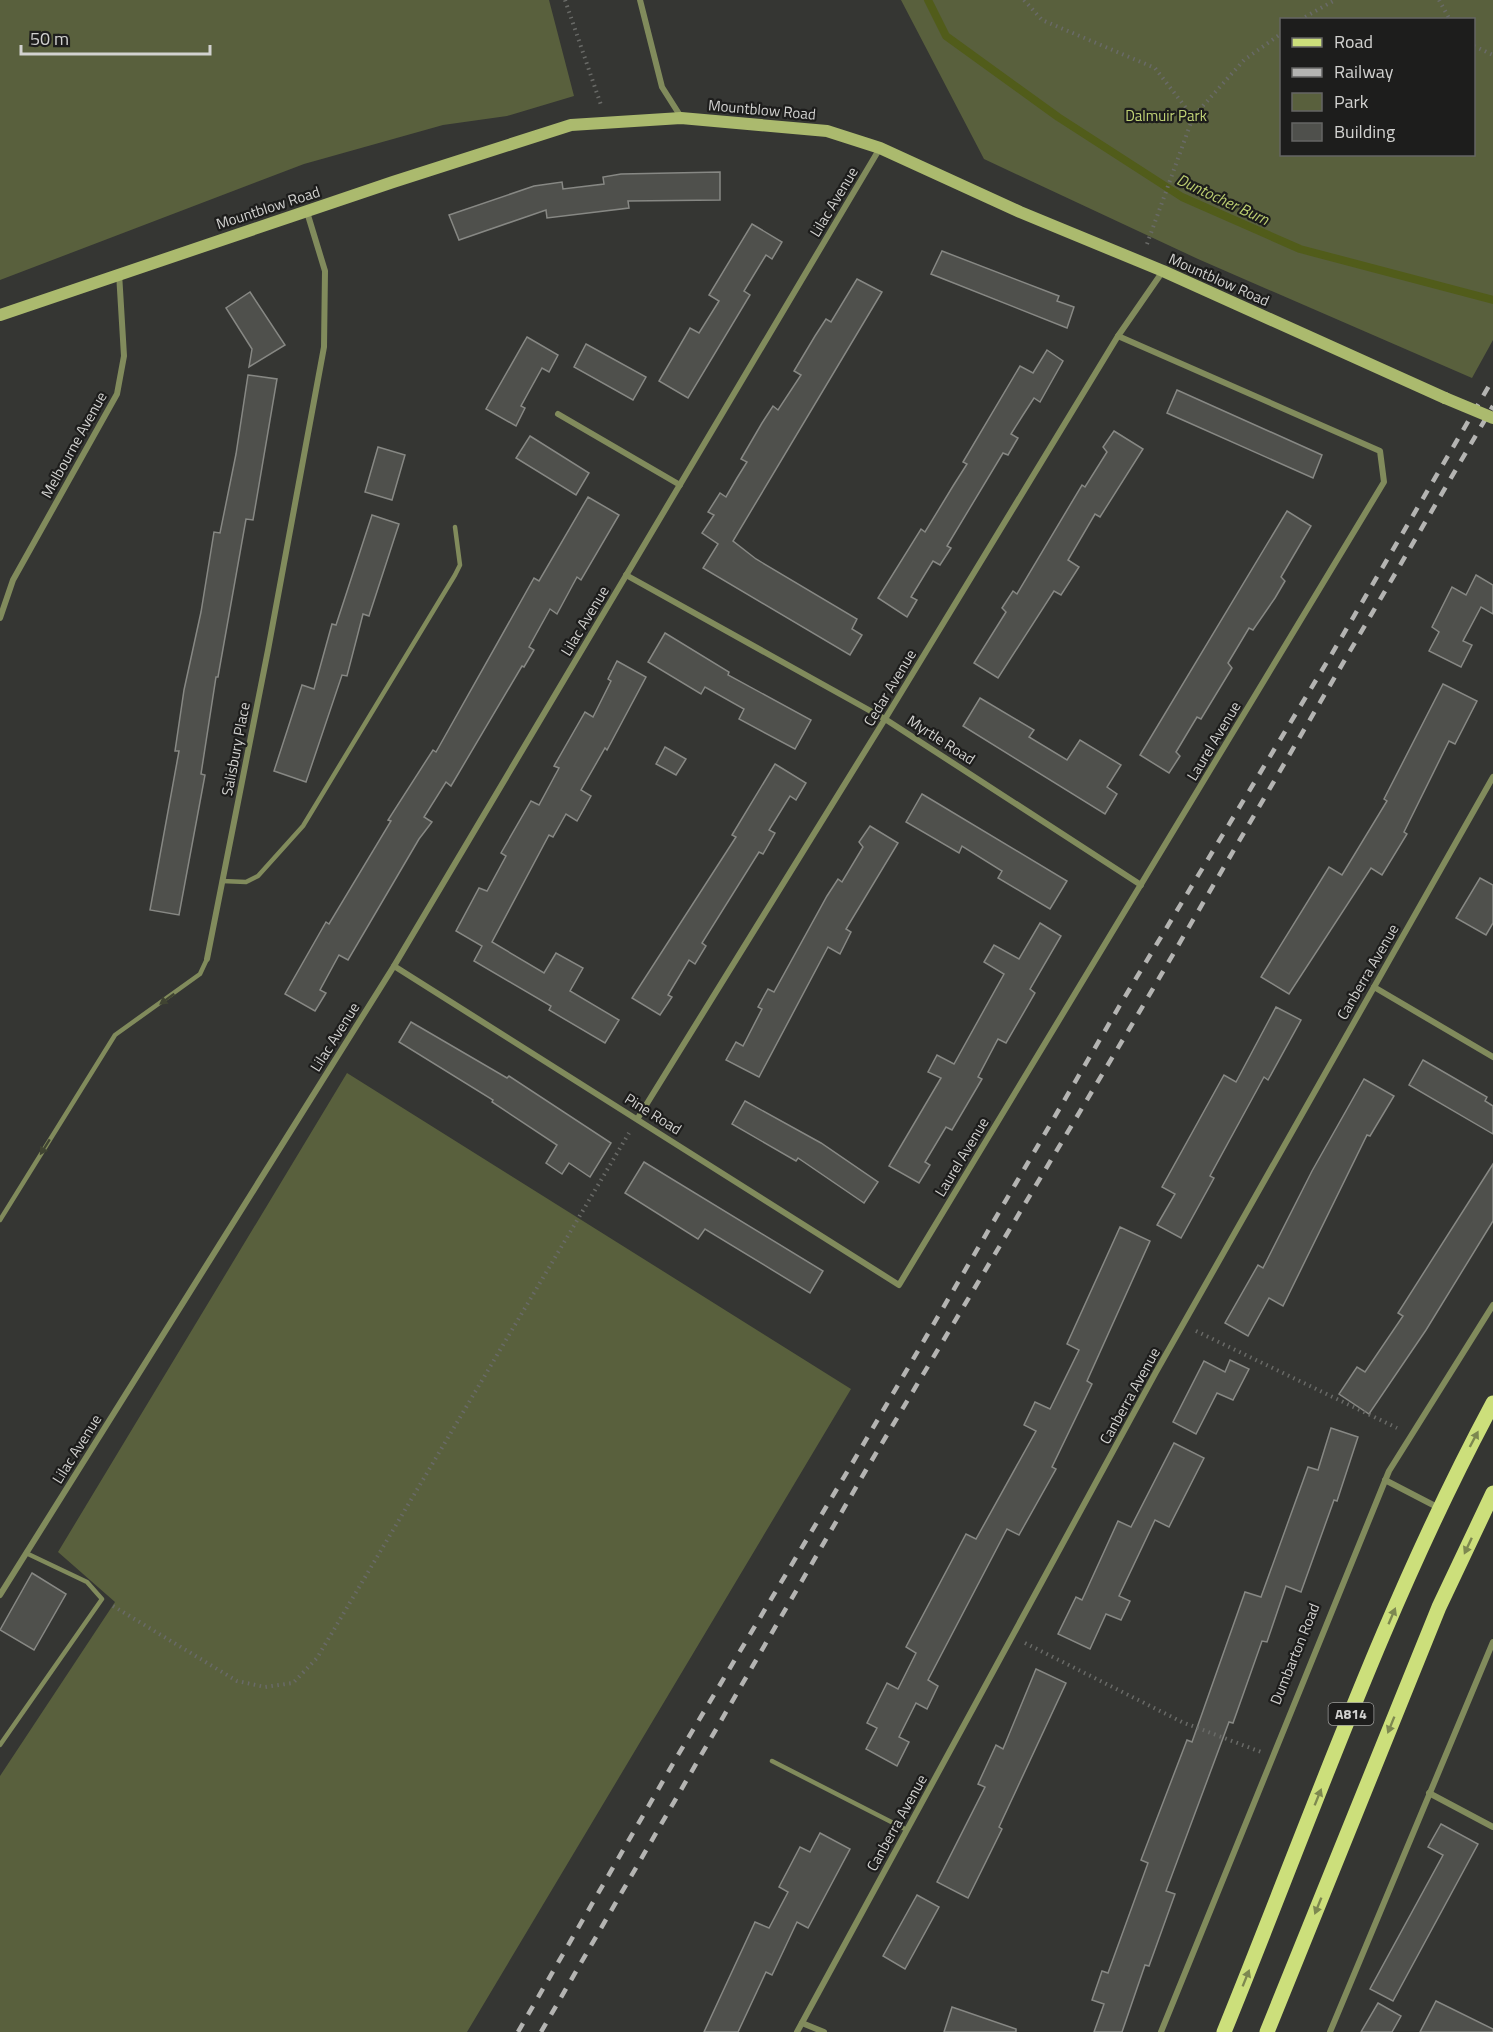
<svg xmlns="http://www.w3.org/2000/svg" width="1493" height="2032" font-family="'Titillium Web',sans-serif">
<style>
.green{fill:#59603d;fill-rule:evenodd}
.lines{fill:none;stroke-linecap:round;stroke-linejoin:round}
.stream{stroke:#515c1a;stroke-width:8}
.building{fill:#4f504c;stroke:#878884;stroke-width:1.5}
.path{stroke:#696a67;stroke-width:4;stroke-dasharray:1.5 4.5;stroke-linecap:butt}
.lane{stroke:#818b5c;stroke-width:4.5}
.street{stroke:#818b5c;stroke-width:6}
.secondary{stroke:#abba6e;stroke-width:12}
.primary{stroke:#ccdf7b;stroke-width:15}
.rail{stroke:#b4b4b2;stroke-width:4.5;stroke-dasharray:10 10;stroke-linecap:butt}
.secondary-bridge{stroke:#abba6e;stroke-width:12}
.oneway{fill:#404432}
.oneway2{fill:#7d8850}
.labels{text-anchor:middle;stroke-width:4.5;stroke-linejoin:round;paint-order:stroke}
.shield{fill:#1d1d1c;stroke:#9c9c9a;stroke-width:1.5}
.shield-label{font-size:14px;font-weight:bold;fill:#d2d2d0}
.street-label{font-size:15px;fill:#d2d2d0;stroke:#1d1d1c}
.park-label{font-size:15px;fill:#c1d376;stroke:#1d1d1c}
.water-label{font-size:16px;font-style:italic;fill:#bbcd70;stroke:#1d1d1c}
</style>
<rect width="100%" height="100%" fill="#353633"/>
<g class="green">
<path d="M 0,0 L 549,0 L 574,96 L 507,116 L 443,125 L 304,164 L 0,280 Z"/>
<path d="M 901,0 L 1493,0 L 1493,340 L 1472,378 L 1198,259 L 984,159 ZM 1282,20 L 1474,20 L 1474,154 L 1282,154 Z"/>
<path d="M 347,1073 L 851,1389 L 467,2032 L 0,2032 L 0,1776 L 115,1602 L 58,1552 Z"/>
</g>
<g class="lines">
<path class="stream" d="M 928,0 L 946,36 L 1058,117 L 1182,197 L 1300,249 L 1493,300"/>
</g>
<g class="building">
<path d="M 720,172 L 720,200 L 628,201 L 629,208 L 547,218 L 546,210 L 459,240 L 449,215 L 534,186 L 562,182 L 563,189 L 604,184 L 603,177 L 621,174 Z"/>
<path d="M 752,224 L 782,242 L 772,259 L 766,255 L 744,291 L 750,295 L 688,398 L 659,381 L 690,328 L 699,333 L 719,301 L 709,295 Z"/>
<path d="M 942,251 L 1059,296 L 1057,301 L 1074,307 L 1067,328 L 931,274 Z"/>
<path d="M 857,279 L 882,292 L 733,541 L 756,559 L 857,619 L 852,629 L 862,635 L 850,655 L 703,568 L 718,544 L 702,533 L 714,515 L 708,512 L 720,493 L 726,497 L 737,478 L 747,462 L 741,459 L 762,423 L 773,406 L 778,410 L 801,375 L 794,371 L 815,336 L 826,319 L 831,322 Z"/>
<path d="M 250,292 L 285,345 L 249,367 L 252,349 L 226,308 Z"/>
<path d="M 527,337 L 558,355 L 549,372 L 542,368 L 521,406 L 525,408 L 516,426 L 486,409 Z"/>
<path d="M 586,344 L 646,377 L 633,400 L 574,367 Z"/>
<path d="M 1047,350 L 1063,361 L 1040,402 L 1034,398 L 1023,415 L 1011,434 L 1018,438 L 1008,455 L 1003,453 L 947,546 L 951,548 L 940,565 L 933,561 L 911,597 L 917,600 L 907,617 L 878,598 L 921,529 L 925,532 L 953,486 L 967,464 L 963,462 L 1020,366 L 1033,373 Z"/>
<path d="M 248,375 L 277,379 L 253,520 L 246,519 L 218,677 L 216,677 L 201,774 L 205,775 L 179,915 L 150,910 L 179,751 L 175,751 L 184,690 L 201,612 L 214,532 L 220,533 L 236,454 Z"/>
<path d="M 1177,390 L 1322,455 L 1313,478 L 1167,413 Z"/>
<path d="M 1114,431 L 1143,449 L 1100,517 L 1095,514 L 1068,560 L 1079,567 L 1061,595 L 1054,591 L 998,678 L 974,663 L 1006,612 L 1002,608 L 1013,591 L 1017,594 L 1082,485 L 1085,487 L 1107,452 L 1103,447 Z"/>
<path d="M 530,436 L 589,473 L 576,495 L 516,458 Z"/>
<path d="M 378,447 L 405,455 L 392,500 L 365,492 Z"/>
<path d="M 588,497 L 619,515 L 581,580 L 577,577 L 557,614 L 550,609 L 529,647 L 534,650 L 524,667 L 522,666 L 451,786 L 446,782 L 424,817 L 432,822 L 419,839 L 348,960 L 339,955 L 320,990 L 326,993 L 315,1011 L 285,994 L 326,922 L 329,924 L 391,821 L 388,820 L 433,750 L 436,752 L 534,578 L 539,581 Z"/>
<path d="M 1287,511 L 1311,526 L 1281,577 L 1285,581 L 1275,598 L 1253,630 L 1249,628 L 1228,663 L 1232,668 L 1201,719 L 1197,717 L 1176,752 L 1180,756 L 1169,773 L 1140,755 Z"/>
<path d="M 372,515 L 399,524 L 369,616 L 363,614 L 347,676 L 342,675 L 306,782 L 274,771 L 302,685 L 314,689 L 332,624 L 336,625 Z"/>
<path d="M 1476,575 L 1493,585 L 1493,614 L 1481,607 L 1463,641 L 1472,645 L 1461,667 L 1429,651 L 1439,632 L 1432,627 L 1452,587 L 1466,595 Z"/>
<path d="M 665,633 L 729,672 L 728,675 L 811,720 L 795,749 L 739,719 L 744,709 L 705,687 L 701,694 L 648,662 Z"/>
<path d="M 617,661 L 646,677 L 607,750 L 605,748 L 581,790 L 591,796 L 577,821 L 566,814 L 553,837 L 549,835 L 492,942 L 544,973 L 556,953 L 583,968 L 570,991 L 619,1020 L 605,1043 L 549,1010 L 551,1006 L 474,961 L 482,946 L 456,931 L 479,888 L 487,891 L 506,856 L 501,853 L 531,801 L 539,805 L 559,768 L 554,766 L 585,712 L 593,717 L 611,681 L 608,679 Z"/>
<path d="M 1443,684 L 1477,701 L 1455,744 L 1449,741 L 1404,832 L 1407,834 L 1382,875 L 1371,868 L 1289,994 L 1261,977 L 1329,867 L 1342,875 L 1387,801 L 1384,799 Z"/>
<path d="M 980,698 L 1034,730 L 1029,737 L 1067,760 L 1080,740 L 1121,765 L 1107,787 L 1117,794 L 1105,814 L 963,726 Z"/>
<path d="M 665,747 L 686,759 L 676,775 L 656,764 Z"/>
<path d="M 775,764 L 806,783 L 796,800 L 790,796 L 769,830 L 775,833 L 763,854 L 759,852 L 702,943 L 706,946 L 695,964 L 689,960 L 668,995 L 672,997 L 660,1015 L 632,998 L 736,837 L 732,835 Z"/>
<path d="M 922,794 L 1067,881 L 1050,909 L 998,878 L 1002,871 L 962,846 L 959,853 L 906,822 Z"/>
<path d="M 870,826 L 898,843 L 846,929 L 851,932 L 840,954 L 828,947 L 759,1077 L 726,1060 L 736,1042 L 743,1046 L 762,1009 L 758,1007 L 768,989 L 774,992 L 827,896 L 838,879 L 842,882 L 863,847 L 859,842 Z"/>
<path d="M 1480,878 L 1493,885 L 1493,923 L 1486,935 L 1456,918 Z"/>
<path d="M 1040,923 L 1061,936 L 1030,989 L 1035,993 L 1006,1043 L 998,1039 L 978,1077 L 982,1079 L 952,1130 L 946,1127 L 925,1162 L 930,1165 L 919,1183 L 889,1166 L 941,1078 L 928,1072 L 937,1055 L 954,1064 L 1004,974 L 984,962 L 994,945 L 1019,959 Z"/>
<path d="M 1276,1007 L 1301,1020 L 1268,1080 L 1264,1077 L 1210,1176 L 1214,1178 L 1181,1238 L 1157,1225 L 1175,1194 L 1162,1187 L 1224,1075 L 1236,1082 Z"/>
<path d="M 411,1022 L 507,1078 L 509,1076 L 611,1143 L 590,1177 L 569,1163 L 562,1174 L 546,1163 L 557,1145 L 492,1102 L 493,1100 L 399,1042 Z"/>
<path d="M 1423,1060 L 1487,1097 L 1485,1101 L 1493,1106 L 1493,1134 L 1409,1085 Z"/>
<path d="M 1364,1079 L 1394,1096 L 1370,1136 L 1367,1135 L 1283,1306 L 1269,1298 L 1248,1336 L 1225,1323 L 1258,1265 L 1263,1268 L 1312,1171 Z"/>
<path d="M 745,1101 L 821,1143 L 878,1182 L 864,1203 L 798,1158 L 796,1161 L 732,1124 Z"/>
<path d="M 644,1162 L 823,1271 L 810,1293 L 705,1229 L 698,1239 L 625,1193 Z"/>
<path d="M 1493,1164 L 1493,1221 L 1426,1330 L 1369,1414 L 1339,1394 L 1357,1367 L 1365,1372 L 1403,1316 L 1398,1313 Z"/>
<path d="M 1120,1227 L 1150,1241 L 1087,1381 L 1092,1384 L 1052,1467 L 1056,1469 L 1019,1535 L 1007,1529 L 928,1680 L 938,1686 L 927,1709 L 916,1703 L 899,1737 L 909,1742 L 897,1766 L 866,1749 L 877,1728 L 867,1723 L 887,1683 L 898,1689 L 916,1653 L 906,1647 L 966,1534 L 976,1539 L 1036,1431 L 1024,1425 L 1035,1402 L 1050,1409 L 1079,1350 L 1067,1344 Z"/>
<path d="M 1230,1360 L 1249,1369 L 1233,1400 L 1217,1393 L 1196,1434 L 1173,1422 L 1204,1361 L 1225,1372 Z"/>
<path d="M 1331,1428 L 1358,1437 L 1337,1501 L 1334,1500 L 1301,1592 L 1286,1586 L 1267,1642 L 1262,1641 L 1233,1723 L 1229,1722 L 1166,1891 L 1175,1894 L 1149,1966 L 1145,1965 L 1122,2032 L 1094,2032 L 1104,2004 L 1092,2000 L 1102,1971 L 1108,1973 L 1148,1863 L 1141,1860 L 1187,1740 L 1192,1742 L 1245,1592 L 1261,1597 L 1308,1467 L 1318,1470 Z"/>
<path d="M 1174,1443 L 1204,1458 L 1169,1527 L 1155,1520 L 1119,1596 L 1130,1601 L 1121,1620 L 1106,1614 L 1090,1649 L 1058,1634 L 1076,1597 L 1082,1600 L 1118,1521 L 1131,1527 Z"/>
<path d="M 32,1573 L 66,1594 L 34,1650 L 0,1630 Z"/>
<path d="M 1036,1669 L 1066,1683 L 999,1827 L 1002,1829 L 968,1898 L 937,1882 L 985,1787 L 978,1784 L 996,1745 L 1003,1749 Z"/>
<path d="M 1441,1824 L 1478,1844 L 1393,2001 L 1370,1989 L 1443,1855 L 1428,1847 Z"/>
<path d="M 820,1833 L 850,1849 L 808,1928 L 797,1922 L 772,1975 L 766,1972 L 738,2032 L 704,2032 L 755,1922 L 769,1928 L 788,1892 L 779,1887 L 800,1847 L 810,1852 Z"/>
<path d="M 917,1895 L 939,1907 L 905,1969 L 883,1956 Z"/>
<path d="M 1436,2001 L 1493,2029 L 1493,2032 L 1420,2032 Z"/>
<path d="M 1378,2003 L 1401,2016 L 1392,2032 L 1361,2032 Z"/>
<path d="M 952,2007 L 1016,2029 L 1016,2032 L 944,2032 Z"/>
</g>
<g class="lines">
<g class="path">
<path d="M 565,0 L 601,105"/>
<path d="M 1024,0 L 1042,20 L 1155,68 L 1193,117"/>
<path d="M 1439,0 L 1450,20"/>
<path d="M 1300,20 L 1335,0"/>
<path d="M 1474,46 L 1493,55"/>
<path d="M 1147,244 L 1193,117 L 1244,60 L 1282,33"/>
<path d="M 1196,1331 L 1397,1428"/>
<path d="M 113,1606 L 237,1681 L 265,1687 L 293,1683 L 317,1658 L 629,1133"/>
<path d="M 1025,1643 L 1182,1722 L 1261,1752"/>
</g>
<g class="lane">
<path d="M 222,881 L 246,882 L 258,876 L 303,826 L 455,575 L 460,565 L 455,527"/>
<path d="M 0,1220 L 115,1035 L 200,974 L 207,959"/>
<path d="M 0,1745 L 102,1599 L 87,1582 L 26,1553"/>
<path d="M 772,1761 L 907,1830"/>
</g>
<g class="street">
<path d="M 640,0 L 662,87 L 681,117"/>
<path d="M 558,414 L 680,485"/>
<path d="M 626,575 L 885,719 L 1141,885"/>
<path d="M 0,618 L 13,580 L 117,394 L 124,356 L 119,273"/>
<path d="M 207,959 L 268,650 L 324,347 L 325,271 L 307,212"/>
<path d="M 394,966 L 899,1285 L 1384,482 L 1380,451 L 1118,336"/>
<path d="M 1374,987 L 1493,1057"/>
<path d="M 638,1118 L 885,719 L 1118,336 L 1163,271"/>
<path d="M 1385,1480 L 1439,1508"/>
<path d="M 0,1595 L 394,966 L 880,148"/>
<path d="M 1429,1793 L 1493,1827"/>
<path d="M 802,2023 L 824,2032"/>
<path d="M 797,2032 L 1156,1372 L 1493,777"/>
<path d="M 1161,2032 L 1389,1471 L 1493,1305"/>
<path d="M 1330,2032 L 1493,1642"/>
</g>
<path class="secondary" d="M 0,315 L 393,182 L 571,125 L 681,118 L 827,131 L 880,148 L 1020,212 L 1163,271 L 1445,398"/>
<g class="primary">
<path d="M 1224,2032 C 1310,1821 1385,1604 1493,1403"/>
<path d="M 1267,2032 L 1439,1607 L 1493,1493"/>
</g>
<g class="rail">
<path d="M 518,2032 L 678,1755 L 853,1462 L 1120,1005 L 1330,657 L 1493,379"/>
<path d="M 541,2032 L 866,1470 L 1137,1016 L 1493,406"/>
</g>
<path class="secondary-bridge" d="M 1445,398 L 1493,418"/>
</g>
<defs><path id="oneway-solid" d="M-6-.8H1V-3.2L6.5 0L1 3.2V.8H-6Z" transform="scale(1.5)"/></defs>
<g class="oneway">
<use href="#oneway-solid" transform="translate(167 999) rotate(144)"/>
<use href="#oneway-solid" transform="translate(45 1147) rotate(122)"/>
</g>
<g class="oneway2">
<use href="#oneway-solid" transform="translate(1474 1439) rotate(-62)"/>
<use href="#oneway-solid" transform="translate(1468 1546) rotate(115)"/>
<use href="#oneway-solid" transform="translate(1392 1616) rotate(-67)"/>
<use href="#oneway-solid" transform="translate(1391 1725) rotate(112)"/>
<use href="#oneway-solid" transform="translate(1318 1797) rotate(-68)"/>
<use href="#oneway-solid" transform="translate(1318 1906) rotate(112)"/>
<use href="#oneway-solid" transform="translate(1246 1978) rotate(-68)"/>
</g>
<g class="labels">
<rect class="shield" x="1328.5" y="1703" width="45" height="22" rx="4.5"/>
<g class="shield-label">
<text x="1351" y="1719">A814</text>
</g>
<g class="street-label">
<text transform="translate(762 110) rotate(5)" y="5">Mountblow Road</text>
<text transform="translate(834 202) rotate(-59)" y="5">Lilac Avenue</text>
<text transform="translate(268 208) rotate(-18)" y="5">Mountblow Road</text>
<text transform="translate(1219 280) rotate(24)" y="5">Mountblow Road</text>
<text transform="translate(74 445) rotate(-61)" y="5">Melbourne Avenue</text>
<text transform="translate(585 621) rotate(-59)" y="5">Lilac Avenue</text>
<text transform="translate(890 688) rotate(-59)" y="5">Cedar Avenue</text>
<text transform="translate(941 740) rotate(33)" y="5">Myrtle Road</text>
<text transform="translate(1214 741) rotate(-59)" y="5">Laurel Avenue</text>
<text transform="translate(236 749) rotate(-79)" y="5">Salisbury Place</text>
<text transform="translate(1368 972) rotate(-60)" y="5">Canberra Avenue</text>
<text transform="translate(335 1037) rotate(-58)" y="5">Lilac Avenue</text>
<text transform="translate(653 1114) rotate(32)" y="5">Pine Road</text>
<text transform="translate(962 1157) rotate(-59)" y="5">Laurel Avenue</text>
<text transform="translate(1130 1396) rotate(-61)" y="5">Canberra Avenue</text>
<text transform="translate(77 1449) rotate(-58)" y="5">Lilac Avenue</text>
<text transform="translate(1295 1654) rotate(-68)" y="5">Dumbarton Road</text>
<text transform="translate(897 1823) rotate(-61)" y="5">Canberra Avenue</text>
</g>
<g class="park-label">
<text x="1166" y="121">Dalmuir Park</text>
</g>
<g class="water-label">
<text transform="translate(1223 199) rotate(25)" y="6">Duntocher Burn</text>
</g>
</g>
<rect x="1280" y="18" width="195" height="138" fill="#1d1d1c" stroke="#656564" stroke-width="1.5"/>
<rect x="1292" y="38" width="30" height="9" fill="#ccdf7b" stroke="#656564" stroke-width="1.5"/>
<text x="1334" y="48" font-size="18" fill="#d2d2d0">Road</text>
<rect x="1292" y="68" width="30" height="9" fill="#b4b4b2" stroke="#656564" stroke-width="1.5"/>
<text x="1334" y="78" font-size="18" fill="#d2d2d0">Railway</text>
<rect x="1292" y="93" width="30" height="18" fill="#59603d" stroke="#656564" stroke-width="1.5"/>
<text x="1334" y="108" font-size="18" fill="#d2d2d0">Park</text>
<rect x="1292" y="123" width="30" height="18" fill="#4f504c" stroke="#656564" stroke-width="1.5"/>
<text x="1334" y="138" font-size="18" fill="#d2d2d0">Building</text>
<path d="M21 45v9h189v-9" fill="none" stroke="#d2d2d0" stroke-width="3"/>
<text x="30" y="45" font-size="18" fill="#d2d2d0" stroke="#1d1d1c" stroke-width="4.5" paint-order="stroke">50 m</text>
</svg>
